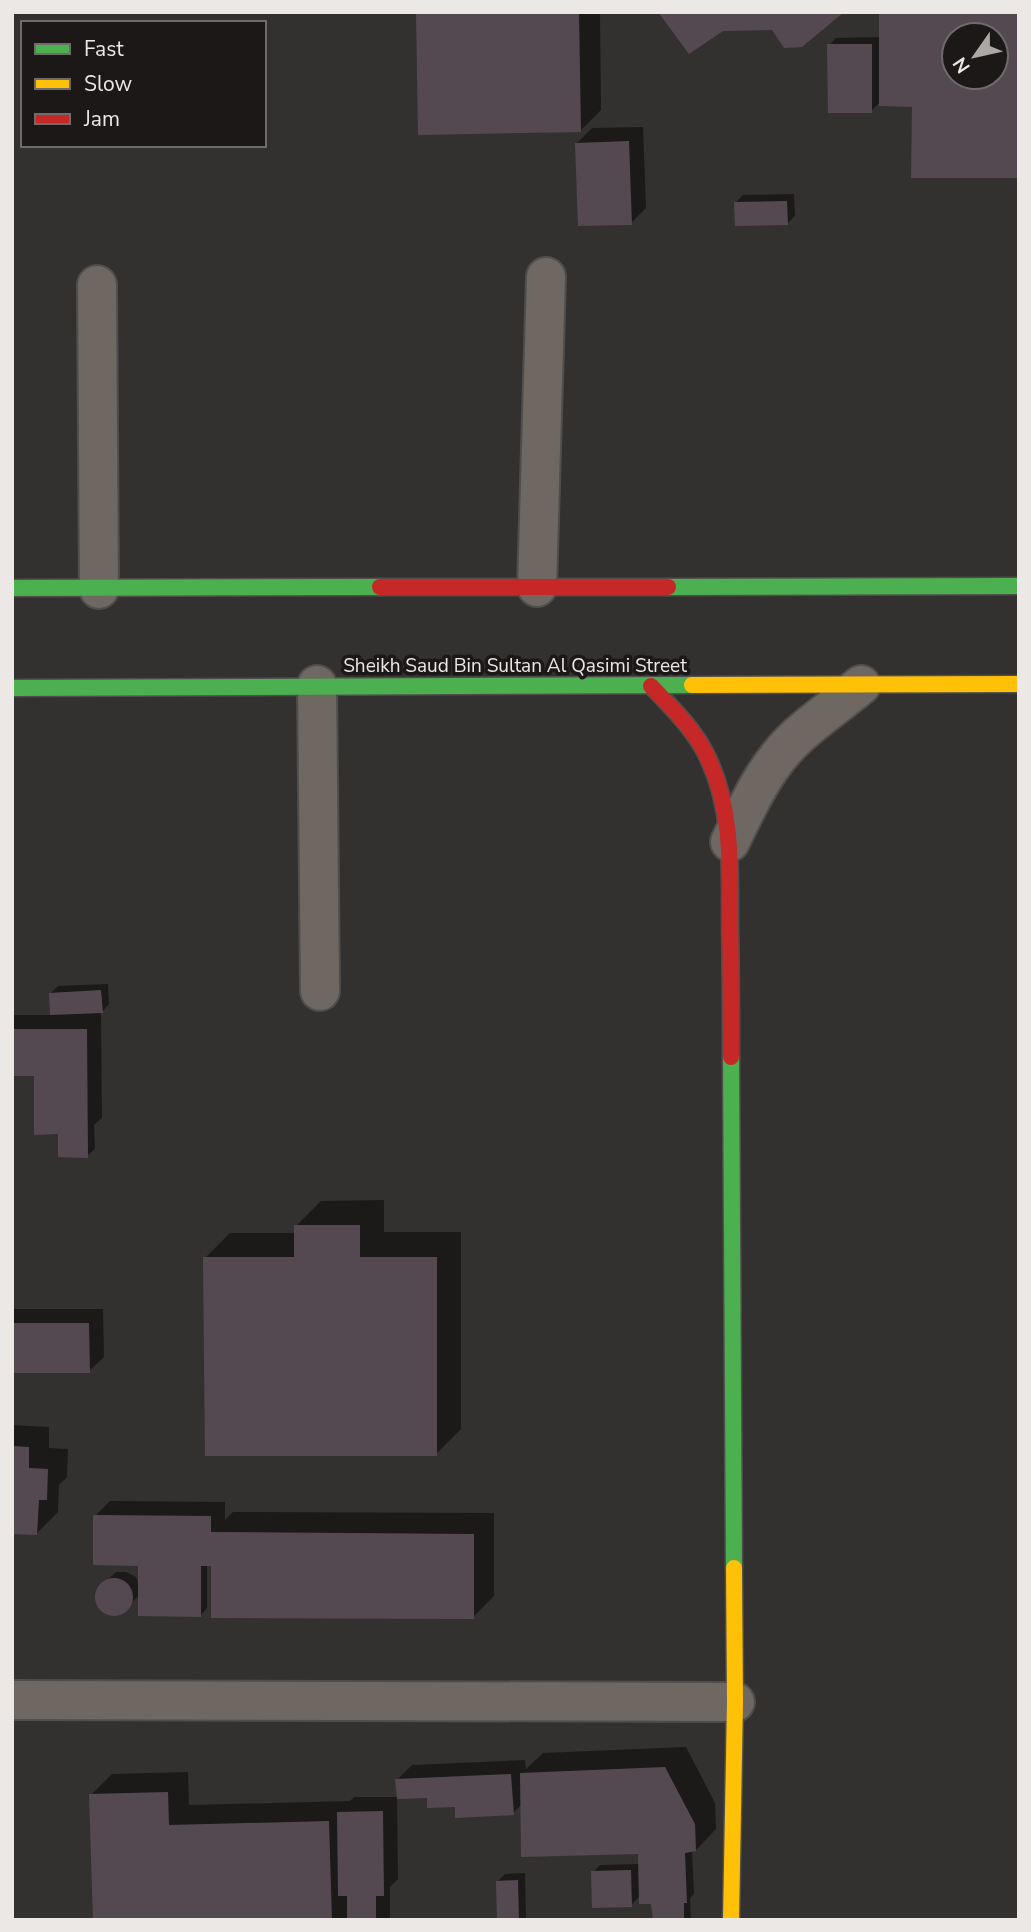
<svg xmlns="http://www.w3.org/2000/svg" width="1031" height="1932" font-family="'Nunito Sans',sans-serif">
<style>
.shadow{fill:#0007;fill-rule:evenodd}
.building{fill:#554951;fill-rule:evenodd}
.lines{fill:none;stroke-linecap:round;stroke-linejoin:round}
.street-casing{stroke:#504e4d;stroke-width:42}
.fast-casing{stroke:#504e4d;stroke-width:19}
.slow-casing{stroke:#504e4d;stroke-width:19}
.jam-casing{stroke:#504e4d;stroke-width:19}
.street{stroke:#6f6761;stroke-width:38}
.fast{stroke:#4caf50;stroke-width:16}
.slow{stroke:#ffc107;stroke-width:16}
.jam{stroke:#c62828;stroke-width:16}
.labels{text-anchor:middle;stroke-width:7;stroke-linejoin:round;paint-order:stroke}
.street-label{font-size:19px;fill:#ebe8e6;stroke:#1b1817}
</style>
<rect width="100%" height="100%" fill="#33312f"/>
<g class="shadow">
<path d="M 418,12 L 600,12 L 601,110 L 580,131 Z"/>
<path d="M 1019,12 L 1019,177 L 914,105 L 880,102 L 871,111 L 829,45 L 836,38 L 880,37 ZM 954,35 L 996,35 L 996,77 L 954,77 Z"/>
<path d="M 643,127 L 646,208 L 631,223 L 577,143 L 592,128 Z"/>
<path d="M 794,194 L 795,216 L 788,223 L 736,202 L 743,195 Z"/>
<path d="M 108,984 L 109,1004 L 101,1013 L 102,1118 L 94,1125 L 95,1149 L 87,1156 L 60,1133 L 36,1074 L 12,1074 L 12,1015 L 52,1015 L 51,993 L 58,986 Z"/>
<path d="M 384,1200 L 384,1232 L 461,1232 L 461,1429 L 436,1454 L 205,1258 L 230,1233 L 296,1233 L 296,1226 L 321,1201 Z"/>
<path d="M 12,1309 L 103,1309 L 104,1357 L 89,1371 L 12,1371 Z"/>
<path d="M 12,1425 L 49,1427 L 49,1448 L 68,1449 L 67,1477 L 59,1485 L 58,1512 L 37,1533 L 13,1532 L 12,1555 Z"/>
<path d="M 110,1501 L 225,1502 L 225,1520 L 233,1512 L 494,1513 L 494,1596 L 473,1617 L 212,1561 L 207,1564 L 207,1608 L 200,1616 L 140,1595 L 120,1613 L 110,1614 L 101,1608 L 97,1598 L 99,1588 L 116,1572 L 126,1572 L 136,1577 L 140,1587 L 140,1566 L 95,1516 Z"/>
<path d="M 686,1747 L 715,1803 L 716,1829 L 696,1850 L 692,1850 L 694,1894 L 690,1898 L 691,1920 L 654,1920 L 653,1902 L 641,1895 L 631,1905 L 593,1872 L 600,1865 L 640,1864 L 643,1851 L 522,1804 L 513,1813 L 456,1805 L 428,1796 L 397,1797 L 398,1879 L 390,1887 L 390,1920 L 95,1920 L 91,1795 L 112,1774 L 188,1772 L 189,1805 L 350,1801 L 354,1797 L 398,1797 L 397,1780 L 412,1765 L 525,1760 L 526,1769 L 543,1753 Z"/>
<path d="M 525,1873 L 526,1920 L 499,1920 L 497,1882 L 505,1874 Z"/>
</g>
<g class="building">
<path d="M 416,12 L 579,12 L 581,132 L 418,135 Z"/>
<path d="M 658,12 L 844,12 L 802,47 L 784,48 L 772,30 L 723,31 L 689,54 Z"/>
<path d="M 879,12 L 1019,12 L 1019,178 L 911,178 L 912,107 L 879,106 ZM 954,35 L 996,35 L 996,77 L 954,77 Z"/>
<path d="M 827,44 L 872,44 L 872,113 L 828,113 Z"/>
<path d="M 629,141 L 632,225 L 578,226 L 575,143 Z"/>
<path d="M 787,201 L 788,225 L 735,226 L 734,202 Z"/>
<path d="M 101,990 L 103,1013 L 50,1015 L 49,993 Z"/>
<path d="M 12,1029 L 87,1029 L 88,1158 L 58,1157 L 58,1134 L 34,1135 L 34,1076 L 12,1076 Z"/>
<path d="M 294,1225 L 360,1225 L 360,1257 L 437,1257 L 437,1456 L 205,1456 L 203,1257 L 294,1257 Z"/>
<path d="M 12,1323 L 89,1323 L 90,1373 L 12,1373 Z"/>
<path d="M 12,1446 L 29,1447 L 29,1468 L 48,1469 L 47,1500 L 39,1500 L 37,1535 L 12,1534 Z"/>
<path d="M 93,1515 L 211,1516 L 211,1532 L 474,1534 L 474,1619 L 211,1618 L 211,1566 L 201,1566 L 201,1617 L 138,1616 L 138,1566 L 93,1565 Z"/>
<circle cx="114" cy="1597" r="19"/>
<path d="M 665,1767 L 695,1824 L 696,1851 L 685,1853 L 687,1903 L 684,1903 L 684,1920 L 653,1920 L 651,1904 L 639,1904 L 638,1854 L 521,1857 L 520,1773 Z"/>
<path d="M 511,1774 L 514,1815 L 455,1818 L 455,1807 L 427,1808 L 427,1798 L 397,1799 L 395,1779 Z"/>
<path d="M 168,1792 L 169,1825 L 329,1821 L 332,1920 L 93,1920 L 89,1794 Z"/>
<path d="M 383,1811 L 384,1896 L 376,1896 L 376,1920 L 347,1920 L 347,1896 L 338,1896 L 337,1812 Z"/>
<path d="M 631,1870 L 632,1907 L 592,1908 L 591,1871 Z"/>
<path d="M 518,1880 L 519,1920 L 497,1920 L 496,1881 Z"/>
</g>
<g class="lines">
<g class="street-casing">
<g id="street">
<path d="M 97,285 L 99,589"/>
<path d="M 537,587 L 546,277"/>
<path d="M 317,685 L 320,991"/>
<path d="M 730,842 C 749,803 767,762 801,733 C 820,716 841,702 861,685"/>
<path d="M 12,1700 L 735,1702"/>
</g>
</g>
<g class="fast-casing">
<g id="fast">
<path d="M 668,587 L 1019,586"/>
<path d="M 12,588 L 380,587"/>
<path d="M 12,688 L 692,685"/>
<path d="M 731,1057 L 734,1568"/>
</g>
</g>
<g class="slow-casing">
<g id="slow">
<path d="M 692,685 L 1019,684"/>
<path d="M 731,1920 L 735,1702 L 734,1568"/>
</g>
</g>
<g class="jam-casing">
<g id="jam">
<path d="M 380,587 L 668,587"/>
<path d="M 651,686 C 672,708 694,729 707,756 C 733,809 730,867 730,924 C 731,968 731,1012 731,1057"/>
</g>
</g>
<use href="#street" class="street"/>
<use href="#fast" class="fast"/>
<use href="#slow" class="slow"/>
<use href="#jam" class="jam"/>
</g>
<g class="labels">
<g class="street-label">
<text x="515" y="672">Sheikh Saud Bin Sultan Al Qasimi Street</text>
</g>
</g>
<rect width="1031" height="1932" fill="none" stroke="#ebe8e6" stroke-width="28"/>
<rect x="21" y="21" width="245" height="126" fill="#1b1817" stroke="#6e6b6a" stroke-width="2"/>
<rect x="35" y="44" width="35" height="10" fill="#4caf50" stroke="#6e6b6a" stroke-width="2"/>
<text x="84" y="56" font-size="21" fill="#ebe8e6">Fast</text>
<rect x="35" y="79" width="35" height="10" fill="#ffc107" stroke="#6e6b6a" stroke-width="2"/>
<text x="84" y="91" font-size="21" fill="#ebe8e6">Slow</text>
<rect x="35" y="114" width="35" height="10" fill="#c62828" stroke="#6e6b6a" stroke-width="2"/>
<text x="84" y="126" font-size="21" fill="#ebe8e6">Jam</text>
<g transform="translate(975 56) rotate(236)"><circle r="33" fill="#1b1817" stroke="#6e6b6a" stroke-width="2"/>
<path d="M0-5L12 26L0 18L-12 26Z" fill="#aba8a6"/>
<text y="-10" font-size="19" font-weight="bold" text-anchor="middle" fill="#ebe8e6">N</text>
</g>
</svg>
